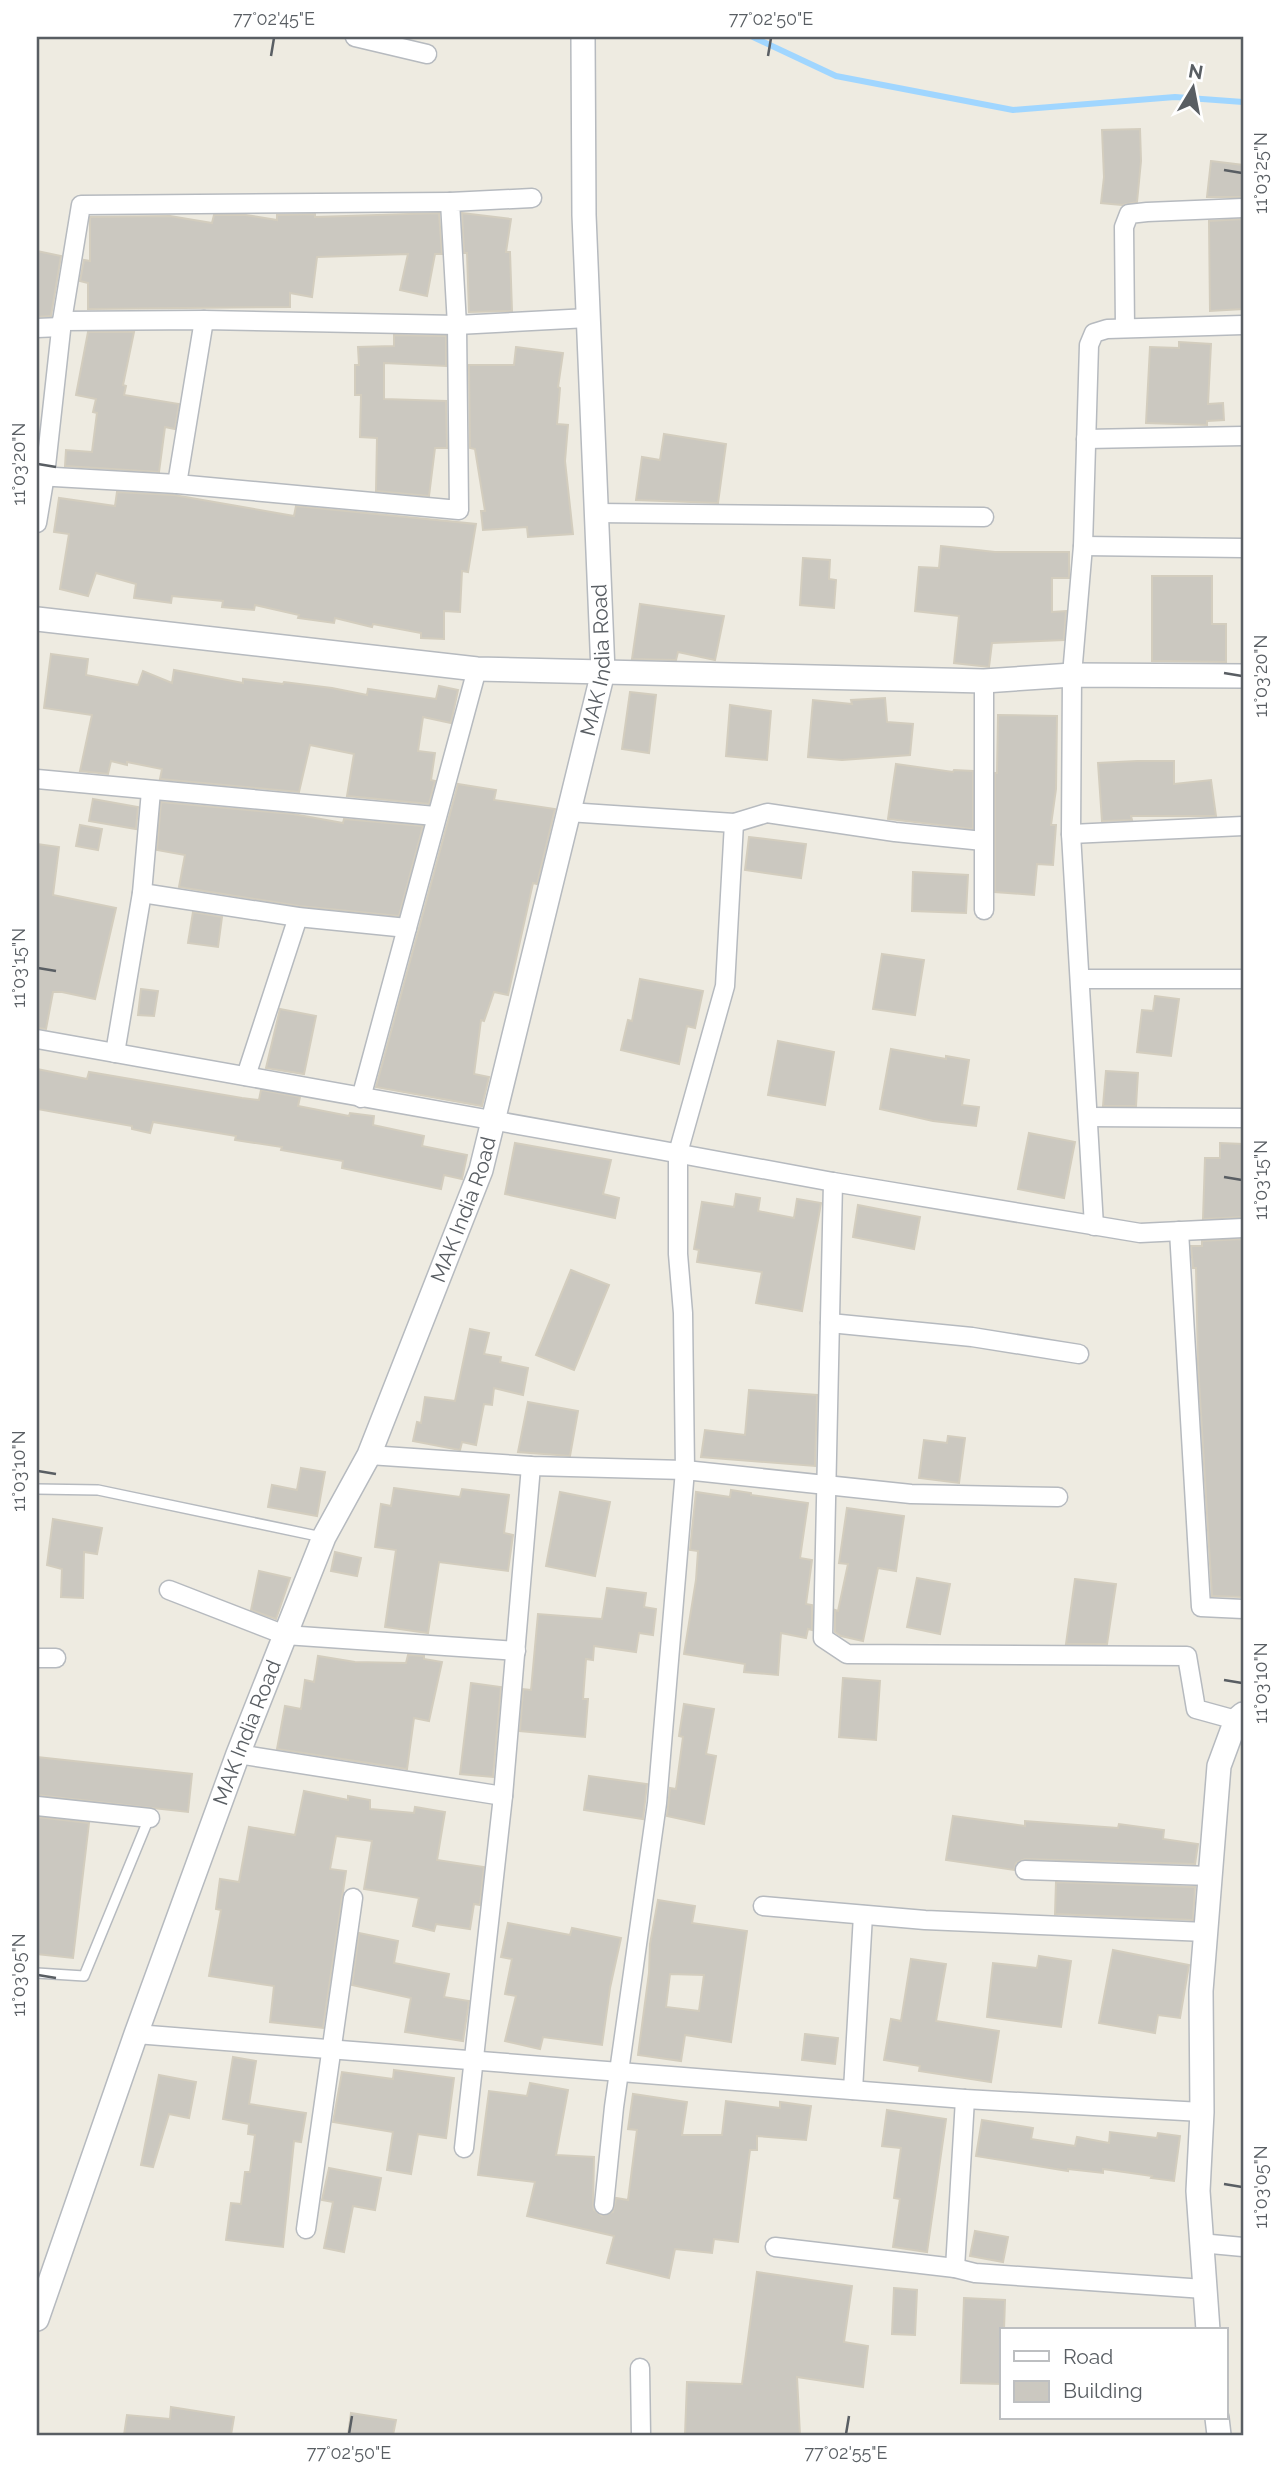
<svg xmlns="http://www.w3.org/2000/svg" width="1280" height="2472" font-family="Raleway,sans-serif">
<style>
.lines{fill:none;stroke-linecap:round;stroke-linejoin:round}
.stream{stroke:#a0d6ff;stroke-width:6}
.building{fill:#cbc8c0;stroke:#d3cdbe;stroke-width:2;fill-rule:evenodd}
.service-casing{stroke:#b6babf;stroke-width:12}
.minor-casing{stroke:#b6babf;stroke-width:21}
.tertiary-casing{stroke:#b6babf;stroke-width:26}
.service{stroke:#fff;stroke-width:9}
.minor{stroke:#fff;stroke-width:18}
.tertiary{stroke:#fff;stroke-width:23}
.ticks{fill:none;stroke:#595e63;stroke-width:2.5}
.labels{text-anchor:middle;stroke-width:6;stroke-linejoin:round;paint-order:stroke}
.street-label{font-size:21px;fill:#595e63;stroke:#fff}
.neatline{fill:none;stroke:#595e63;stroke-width:2.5}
.ticks-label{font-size:18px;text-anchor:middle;fill:#595e63}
</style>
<rect width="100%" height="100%" fill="#eeebe1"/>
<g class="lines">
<path class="stream" d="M 753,37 L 836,76 L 1013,110 L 1175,97 L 1243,102"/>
</g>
<g class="building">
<path d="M 1140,129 L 1141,161 L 1137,202 L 1122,205 L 1101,203 L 1104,177 L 1102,130 Z"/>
<path d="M 1211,161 L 1243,165 L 1243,197 L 1207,197 Z"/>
<path d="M 439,213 L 442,254 L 435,254 L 427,296 L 400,290 L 408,254 L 317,257 L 312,297 L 290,293 L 290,307 L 88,309 L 88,283 L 80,281 L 84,260 L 90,261 L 90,217 L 170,216 L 212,223 L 214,215 L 246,215 L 277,220 L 277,215 L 315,214 L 315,217 Z"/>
<path d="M 462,213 L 511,219 L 506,252 L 510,252 L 512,311 L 469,312 L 467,253 L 464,253 Z"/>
<path d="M 1243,219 L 1243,309 L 1210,311 L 1209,221 Z"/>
<path d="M 37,251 L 61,256 L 51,316 L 37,317 Z"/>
<path d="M 88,332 L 134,332 L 123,385 L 126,386 L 124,395 L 179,404 L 175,429 L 165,427 L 159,472 L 65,466 L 66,450 L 92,452 L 97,413 L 93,412 L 96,399 L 76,395 Z"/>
<path d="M 394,335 L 446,336 L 446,366 L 384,363 L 384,399 L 446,401 L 447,448 L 435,448 L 429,496 L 376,491 L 377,438 L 360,437 L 361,395 L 355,395 L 355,365 L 359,365 L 358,347 L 394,346 Z"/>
<path d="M 1179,342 L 1211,344 L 1208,404 L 1223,403 L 1224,420 L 1207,421 L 1207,425 L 1146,423 L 1150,347 L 1179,348 Z"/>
<path d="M 516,347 L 563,353 L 558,387 L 560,388 L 557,424 L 568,425 L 565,461 L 573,534 L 528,537 L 527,527 L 483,530 L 481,511 L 485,511 L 475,449 L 470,448 L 469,365 L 514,365 Z"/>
<path d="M 664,434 L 726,444 L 718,503 L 636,500 L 642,457 L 660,460 Z"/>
<path d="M 117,492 L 174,495 L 294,516 L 296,506 L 476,524 L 468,572 L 462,571 L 460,612 L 444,611 L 444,639 L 421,638 L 421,633 L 373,624 L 372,627 L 335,618 L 334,623 L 298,618 L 299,615 L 255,605 L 254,610 L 222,607 L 223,601 L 172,596 L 171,603 L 134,598 L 136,584 L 96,573 L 88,596 L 60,589 L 69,534 L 54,532 L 59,498 L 115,506 Z"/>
<path d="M 941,546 L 995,552 L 1069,552 L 1069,578 L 1052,578 L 1052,612 L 1066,611 L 1064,640 L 992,643 L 989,667 L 954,663 L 959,616 L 915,611 L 919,567 L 939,568 Z"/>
<path d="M 803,558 L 830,560 L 829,579 L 836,580 L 834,608 L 800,605 Z"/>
<path d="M 1152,576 L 1212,576 L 1212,624 L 1226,624 L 1226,662 L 1152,661 Z"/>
<path d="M 640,604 L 724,616 L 715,660 L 678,652 L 676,660 L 632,659 Z"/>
<path d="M 51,654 L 88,659 L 86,675 L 138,685 L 143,671 L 172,683 L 174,670 L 243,683 L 243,679 L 283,684 L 284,682 L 332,688 L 367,695 L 368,689 L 436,699 L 439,686 L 458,690 L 451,723 L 423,717 L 418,751 L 435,753 L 431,780 L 435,781 L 429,804 L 347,796 L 354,754 L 310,745 L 299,792 L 160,779 L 162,769 L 127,762 L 127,765 L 111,761 L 108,774 L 80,771 L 92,715 L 44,708 Z"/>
<path d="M 630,692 L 656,695 L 649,753 L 622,749 Z"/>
<path d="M 885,698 L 887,722 L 913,724 L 910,755 L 842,760 L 808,757 L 813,700 L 852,704 L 851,700 Z"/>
<path d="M 730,705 L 771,711 L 767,760 L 726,756 Z"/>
<path d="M 998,715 L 1057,716 L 1056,789 L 1051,825 L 1056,825 L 1053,865 L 1037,864 L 1034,895 L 995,892 L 995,773 L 997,773 Z"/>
<path d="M 1137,761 L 1174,761 L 1174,784 L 1211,780 L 1216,816 L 1131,816 L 1132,820 L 1102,821 L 1098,763 Z"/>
<path d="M 896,764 L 953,772 L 954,770 L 973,771 L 973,829 L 888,819 Z"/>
<path d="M 458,784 L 496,790 L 494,800 L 555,809 L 537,884 L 533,883 L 508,995 L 494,992 L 484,1021 L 481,1020 L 474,1074 L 489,1077 L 482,1106 L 376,1087 Z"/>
<path d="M 93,799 L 138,807 L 136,829 L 89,821 Z"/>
<path d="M 161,802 L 293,814 L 343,823 L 344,819 L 423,826 L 399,916 L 299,906 L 179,887 L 185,855 L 157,850 Z"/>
<path d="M 80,825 L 102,829 L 98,850 L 76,846 Z"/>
<path d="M 749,837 L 806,844 L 801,878 L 745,870 Z"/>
<path d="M 37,844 L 59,847 L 53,895 L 116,908 L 95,999 L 62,992 L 53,992 L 46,1029 L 37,1028 Z"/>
<path d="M 913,872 L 968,875 L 966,913 L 912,911 Z"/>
<path d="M 193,912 L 222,917 L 218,947 L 188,943 Z"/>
<path d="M 882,954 L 924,960 L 915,1015 L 873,1009 Z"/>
<path d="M 640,979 L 703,991 L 695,1028 L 687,1026 L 679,1064 L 621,1050 L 628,1020 L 632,1021 Z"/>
<path d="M 141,989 L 158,991 L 154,1016 L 138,1015 Z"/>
<path d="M 1155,996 L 1179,999 L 1171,1056 L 1137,1052 L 1142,1010 L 1153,1011 Z"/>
<path d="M 280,1009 L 316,1016 L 304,1074 L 266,1068 Z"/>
<path d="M 778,1041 L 834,1052 L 825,1105 L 768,1095 Z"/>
<path d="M 891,1049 L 946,1059 L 946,1056 L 969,1060 L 962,1105 L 979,1107 L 976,1126 L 933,1121 L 880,1109 Z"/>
<path d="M 37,1069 L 87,1079 L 89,1072 L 242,1098 L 259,1100 L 261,1090 L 300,1097 L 298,1106 L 349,1116 L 350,1113 L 374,1116 L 373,1125 L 424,1136 L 422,1146 L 467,1155 L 462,1179 L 444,1175 L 441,1189 L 342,1168 L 343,1161 L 281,1150 L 282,1147 L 235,1140 L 236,1136 L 153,1122 L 150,1133 L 132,1129 L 132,1126 L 37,1109 Z"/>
<path d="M 1106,1071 L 1138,1073 L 1136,1106 L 1103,1106 Z"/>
<path d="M 1029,1133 L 1075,1142 L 1064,1198 L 1018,1189 Z"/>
<path d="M 515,1143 L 611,1160 L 603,1194 L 619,1198 L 615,1218 L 505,1194 Z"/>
<path d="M 1220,1143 L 1243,1144 L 1243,1217 L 1203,1219 L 1205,1158 L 1220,1158 Z"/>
<path d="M 736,1194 L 760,1198 L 758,1211 L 794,1218 L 797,1199 L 821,1203 L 802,1311 L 756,1303 L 762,1272 L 697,1262 L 699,1250 L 694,1249 L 702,1202 L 734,1207 Z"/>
<path d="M 858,1205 L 920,1217 L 914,1249 L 853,1237 Z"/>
<path d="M 1243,1239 L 1243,1597 L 1212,1596 L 1198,1365 L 1196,1268 L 1193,1268 L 1191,1246 L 1202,1246 L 1202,1241 Z"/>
<path d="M 571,1270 L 609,1285 L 574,1370 L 536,1355 Z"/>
<path d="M 470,1329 L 489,1333 L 484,1354 L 501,1357 L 500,1362 L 528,1368 L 523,1395 L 494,1388 L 492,1405 L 484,1404 L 476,1445 L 462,1442 L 460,1450 L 413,1441 L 417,1422 L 421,1423 L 425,1397 L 455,1401 Z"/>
<path d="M 749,1390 L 817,1395 L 815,1466 L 701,1457 L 705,1430 L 745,1435 Z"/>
<path d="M 528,1402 L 578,1411 L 570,1456 L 518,1452 Z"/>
<path d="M 948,1436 L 965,1438 L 959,1483 L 919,1478 L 924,1440 L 947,1443 Z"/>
<path d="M 301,1468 L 325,1472 L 317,1516 L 268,1507 L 272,1485 L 297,1490 Z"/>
<path d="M 394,1488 L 460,1497 L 462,1489 L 509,1495 L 504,1533 L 513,1535 L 508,1571 L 439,1562 L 428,1633 L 385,1627 L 396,1550 L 375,1547 L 381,1504 L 391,1506 Z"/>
<path d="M 731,1490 L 751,1493 L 751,1495 L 808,1503 L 800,1558 L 812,1560 L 806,1604 L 812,1605 L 812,1630 L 808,1629 L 806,1638 L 781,1633 L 778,1675 L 744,1672 L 745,1664 L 684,1654 L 696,1580 L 698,1551 L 690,1550 L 696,1492 L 730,1497 Z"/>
<path d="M 560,1492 L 610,1502 L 595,1576 L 546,1566 Z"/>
<path d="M 847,1508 L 904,1516 L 896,1571 L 878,1568 L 863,1641 L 841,1636 L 835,1632 L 835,1610 L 838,1611 L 848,1564 L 839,1563 Z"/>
<path d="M 53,1519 L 102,1528 L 97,1554 L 84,1552 L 83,1598 L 61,1597 L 62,1569 L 47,1565 Z"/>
<path d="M 335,1552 L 361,1558 L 357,1576 L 331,1571 Z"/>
<path d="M 259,1571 L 290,1578 L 276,1619 L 251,1610 Z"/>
<path d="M 917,1578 L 950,1584 L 940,1634 L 907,1627 Z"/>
<path d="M 1075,1579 L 1116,1584 L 1107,1644 L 1066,1644 Z"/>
<path d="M 607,1588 L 646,1593 L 644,1607 L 656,1609 L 653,1635 L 639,1633 L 636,1652 L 594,1646 L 593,1660 L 586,1659 L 583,1699 L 588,1699 L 585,1737 L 520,1731 L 523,1689 L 531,1690 L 538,1614 L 602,1619 Z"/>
<path d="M 408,1655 L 424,1656 L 424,1659 L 442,1662 L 429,1721 L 414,1718 L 407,1769 L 277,1749 L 285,1706 L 301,1709 L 305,1680 L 314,1682 L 318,1656 L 355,1662 L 406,1663 Z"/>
<path d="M 843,1678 L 880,1681 L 876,1740 L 839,1737 Z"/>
<path d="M 471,1683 L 501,1687 L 493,1777 L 460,1774 Z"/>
<path d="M 684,1704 L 714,1709 L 706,1754 L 716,1756 L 704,1824 L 667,1816 L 670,1788 L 676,1789 L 683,1737 L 679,1736 Z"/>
<path d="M 37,1757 L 192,1774 L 188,1812 L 37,1795 Z"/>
<path d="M 589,1776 L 647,1784 L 643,1819 L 584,1810 Z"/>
<path d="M 304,1791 L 348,1800 L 348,1796 L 370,1800 L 370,1809 L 414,1813 L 415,1807 L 445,1812 L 437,1860 L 484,1867 L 480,1905 L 474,1904 L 470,1929 L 436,1924 L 434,1931 L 413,1926 L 419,1898 L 364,1889 L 372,1841 L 336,1836 L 330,1869 L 346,1871 L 323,2028 L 270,2022 L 274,1986 L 209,1976 L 221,1910 L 216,1909 L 220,1879 L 239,1882 L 249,1827 L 295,1835 Z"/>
<path d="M 953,1816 L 1025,1826 L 1025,1821 L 1118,1828 L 1119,1824 L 1164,1830 L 1163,1839 L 1198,1844 L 1195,1864 L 1025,1859 L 1016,1863 L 1014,1870 L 946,1860 Z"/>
<path d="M 37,1817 L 89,1823 L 73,1958 L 37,1954 Z"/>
<path d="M 1056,1882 L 1195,1887 L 1193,1920 L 1055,1914 Z"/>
<path d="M 658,1900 L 695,1906 L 692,1923 L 747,1931 L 731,2042 L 685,2035 L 681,2061 L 638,2055 L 649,1973 L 650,1944 ZM 670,1974 L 704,1975 L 699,2011 L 666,2007 Z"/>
<path d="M 508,1923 L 570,1935 L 572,1928 L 621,1938 L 610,1988 L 602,2045 L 543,2037 L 540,2049 L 505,2041 L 516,1996 L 505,1994 L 512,1959 L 501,1957 Z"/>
<path d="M 359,1933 L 398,1941 L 394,1963 L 449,1974 L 444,1997 L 469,2001 L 463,2041 L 405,2032 L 411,1998 L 352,1985 Z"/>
<path d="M 1113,1950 L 1189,1965 L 1180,2018 L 1158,2015 L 1155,2033 L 1099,2023 Z"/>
<path d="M 1039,1956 L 1071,1961 L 1061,2027 L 987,2017 L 993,1963 L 1037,1968 Z"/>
<path d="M 911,1959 L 946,1964 L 936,2021 L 999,2031 L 991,2082 L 919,2071 L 920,2066 L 884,2060 L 891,2019 L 901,2021 Z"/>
<path d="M 805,2034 L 838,2038 L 835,2064 L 802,2060 Z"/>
<path d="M 233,2057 L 256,2061 L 249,2104 L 306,2113 L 301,2142 L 294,2141 L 283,2247 L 226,2240 L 231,2203 L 241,2204 L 245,2172 L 250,2172 L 255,2135 L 248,2134 L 249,2124 L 223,2119 Z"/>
<path d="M 394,2070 L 454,2078 L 446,2138 L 418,2134 L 411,2174 L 387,2170 L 393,2132 L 333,2122 L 342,2072 L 393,2079 Z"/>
<path d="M 159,2075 L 196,2082 L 189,2118 L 169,2114 L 153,2167 L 141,2165 Z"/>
<path d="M 530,2083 L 568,2090 L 556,2155 L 594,2157 L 593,2205 L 594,2210 L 602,2216 L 613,2212 L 616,2198 L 628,2200 L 637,2130 L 628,2129 L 633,2094 L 687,2102 L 682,2135 L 722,2135 L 726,2101 L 780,2108 L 780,2102 L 811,2106 L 806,2140 L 757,2136 L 757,2150 L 750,2150 L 738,2242 L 714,2239 L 712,2253 L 675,2249 L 669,2278 L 607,2263 L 614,2236 L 527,2216 L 535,2182 L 478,2175 L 489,2091 L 527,2096 Z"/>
<path d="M 887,2110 L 946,2119 L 927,2252 L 893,2247 L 900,2199 L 894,2198 L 901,2148 L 882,2146 Z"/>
<path d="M 982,2120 L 1033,2128 L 1031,2139 L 1075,2146 L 1077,2137 L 1109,2143 L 1110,2132 L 1157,2138 L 1158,2133 L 1180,2136 L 1174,2181 L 1151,2178 L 1152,2176 L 1103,2169 L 1103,2173 L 1068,2169 L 1068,2171 L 976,2156 Z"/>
<path d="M 329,2168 L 381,2178 L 375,2210 L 353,2206 L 344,2252 L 324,2248 L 333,2202 L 322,2200 Z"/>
<path d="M 975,2231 L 1008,2237 L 1003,2262 L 970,2256 Z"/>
<path d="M 757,2272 L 852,2286 L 844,2342 L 868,2346 L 863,2387 L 797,2377 L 800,2435 L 685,2435 L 687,2382 L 742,2384 Z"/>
<path d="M 894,2288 L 917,2290 L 915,2335 L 892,2334 Z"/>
<path d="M 964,2298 L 1005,2300 L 1004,2330 L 1002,2330 L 1002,2384 L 961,2383 Z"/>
<path d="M 171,2407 L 234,2417 L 231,2435 L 124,2435 L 127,2415 L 170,2419 Z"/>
<path d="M 351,2413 L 396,2420 L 393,2435 L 348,2435 Z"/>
</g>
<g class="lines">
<g class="service-casing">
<g id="service">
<path d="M 37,1489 L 98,1490 L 322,1537"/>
<path d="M 37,1973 L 84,1976 L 149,1818"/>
</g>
</g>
<g class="minor-casing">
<g id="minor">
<path d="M 355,37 L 427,54"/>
<path d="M 204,320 L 177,484 L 459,510 L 457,325 L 450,202 L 532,198"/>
<path d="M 62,321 L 81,205 L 450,202"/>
<path d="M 37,328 L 61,327"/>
<path d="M 1125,328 L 1124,227 L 1129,214 L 1147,212 L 1243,208"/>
<path d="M 1086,439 L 1243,436"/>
<path d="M 37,476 L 177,484"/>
<path d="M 596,513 L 984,517"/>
<path d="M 37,523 L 45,475 L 62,321 L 204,320 L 457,325 L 588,318"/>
<path d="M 1083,546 L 1243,548"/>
<path d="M 984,681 L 984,910"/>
<path d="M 37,779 L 435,816"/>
<path d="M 568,812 L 734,823 L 767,813 L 895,832 L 983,841"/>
<path d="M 1071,834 L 1243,826"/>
<path d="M 142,893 L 298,917 L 407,928"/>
<path d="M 1080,979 L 1243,979"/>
<path d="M 37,1039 C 303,1085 568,1133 833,1182 L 823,1638 L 847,1654 L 1187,1656 L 1196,1709 L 1236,1720"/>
<path d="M 115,1053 L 142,893 L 151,791"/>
<path d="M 246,1076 L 298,917"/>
<path d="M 361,1098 L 477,669"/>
<path d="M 1088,1117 L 1243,1118"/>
<path d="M 833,1182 L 1140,1233 L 1243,1228"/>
<path d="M 1094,1226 L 1071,834 L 1072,675 L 1083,546 L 1089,345 L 1094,333 L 1107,329 L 1243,325"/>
<path d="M 1179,1231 L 1201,1607 L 1243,1609"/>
<path d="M 830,1323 L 972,1337 L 1079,1354"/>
<path d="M 369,1455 L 531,1466 L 685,1470 L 911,1494 L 1058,1497"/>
<path d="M 169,1590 L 285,1635 L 516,1651"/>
<path d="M 37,1658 L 56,1658"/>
<path d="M 238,1754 L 503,1796"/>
<path d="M 37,1806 L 150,1818"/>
<path d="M 1025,1870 L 1211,1876"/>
<path d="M 763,1906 L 925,1920 L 1206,1932"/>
<path d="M 136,2034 L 965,2099 L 1202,2112"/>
<path d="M 853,2090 L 863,1915"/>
<path d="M 464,2148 L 503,1796 L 531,1466"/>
<path d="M 604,2205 L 614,2107 L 657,1803 L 685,1470 L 683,1313 L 678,1254 L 678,1153 L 725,986 L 734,823"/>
<path d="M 306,2229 L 353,1898"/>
<path d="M 1200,2243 L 1243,2247"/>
<path d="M 775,2247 L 955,2268 L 975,2273 L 1204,2289"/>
<path d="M 955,2268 L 965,2099"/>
<path d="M 640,2368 L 641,2435"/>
</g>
</g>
<g class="tertiary-casing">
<g id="tertiary">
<path d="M 37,619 L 477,669 L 984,681 L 1072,675 L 1243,676"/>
<path id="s1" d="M 37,2319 L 136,2034 L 238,1754 L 324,1537 L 369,1455 L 481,1170 L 603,672 L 584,215 L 583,37"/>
<path d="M 1208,2330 L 1198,2191 L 1202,2112 L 1201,1991 L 1219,1766 L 1236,1720 L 1243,1714"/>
<path d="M 1217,2418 L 1219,2435"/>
</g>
</g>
<use href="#service" class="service"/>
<use href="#minor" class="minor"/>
<use href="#tertiary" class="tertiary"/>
</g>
<path class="ticks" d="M 271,56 L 274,38M 768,56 L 771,38M 1224,170 L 1242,173M 38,464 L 56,467M 1224,673 L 1242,676M 38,968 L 56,971M 1224,1177 L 1242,1180M 38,1471 L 56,1474M 1224,1680 L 1242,1683M 38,1975 L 56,1978M 1224,2184 L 1242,2187M 349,2434 L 352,2416M 846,2434 L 849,2416"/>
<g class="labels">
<g class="street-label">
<text dy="7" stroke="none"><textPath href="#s1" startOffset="1757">MAK India Road</textPath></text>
<text dy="7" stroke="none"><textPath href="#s1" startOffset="1190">MAK India Road</textPath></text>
<text dy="7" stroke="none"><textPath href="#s1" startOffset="623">MAK India Road</textPath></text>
</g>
</g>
<rect width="1280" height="2472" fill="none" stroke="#ffffff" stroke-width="77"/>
<rect x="1000" y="2328" width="228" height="91" fill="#ffffff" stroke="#bdbfc1" stroke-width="2"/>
<rect x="1014" y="2351" width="35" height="10" fill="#ffffff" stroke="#bdbfc1" stroke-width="2"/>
<text x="1063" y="2364" font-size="21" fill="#595e63">Road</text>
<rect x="1014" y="2381" width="35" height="21" fill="#cbc8c0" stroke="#bdbfc1" stroke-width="2"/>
<text x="1063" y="2398" font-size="21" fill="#595e63">Building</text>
<g transform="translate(1193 88) rotate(10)" stroke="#ffffff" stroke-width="5" paint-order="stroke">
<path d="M0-5L12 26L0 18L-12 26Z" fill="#595e63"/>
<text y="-10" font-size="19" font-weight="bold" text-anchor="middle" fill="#595e63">N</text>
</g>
<rect x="38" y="38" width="1204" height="2396" class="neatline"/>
<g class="ticks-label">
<text x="274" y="25">77°02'45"E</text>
<text x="771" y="25">77°02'50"E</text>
<text transform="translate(1261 173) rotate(-90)" y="6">11°03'25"N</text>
<text transform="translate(19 464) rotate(-90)" y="6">11°03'20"N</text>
<text transform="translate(1261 676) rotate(-90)" y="6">11°03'20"N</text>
<text transform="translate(19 968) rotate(-90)" y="6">11°03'15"N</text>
<text transform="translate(1261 1180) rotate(-90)" y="6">11°03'15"N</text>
<text transform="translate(19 1471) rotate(-90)" y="6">11°03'10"N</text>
<text transform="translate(1261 1683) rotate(-90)" y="6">11°03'10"N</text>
<text transform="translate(19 1975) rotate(-90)" y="6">11°03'05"N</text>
<text transform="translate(1261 2187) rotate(-90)" y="6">11°03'05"N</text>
<text x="349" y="2459">77°02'50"E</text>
<text x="846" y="2459">77°02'55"E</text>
</g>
</svg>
